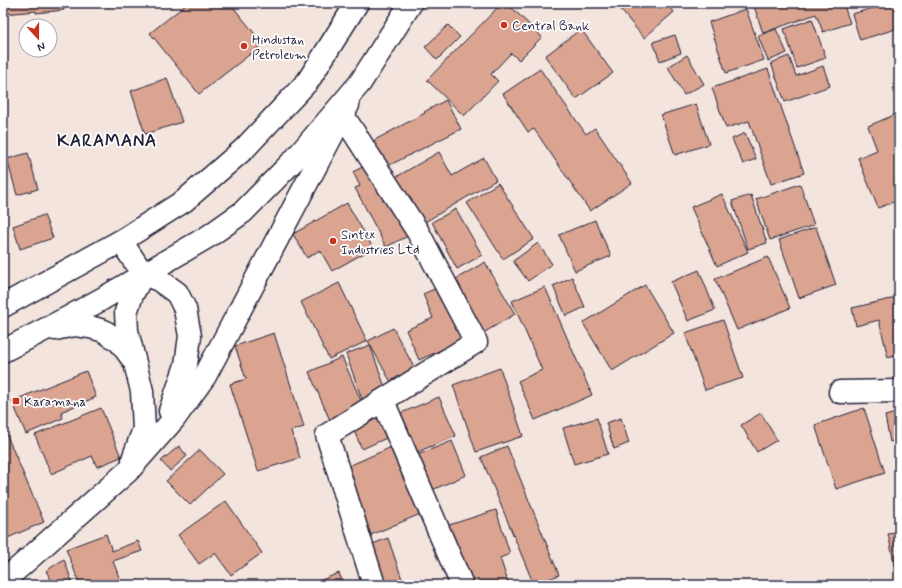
<svg xmlns="http://www.w3.org/2000/svg" width="902" height="588" font-family="Mynerve,sans-serif">
<style>
.building{fill:#daa490;stroke:#22223b}
.lines{fill:none;stroke-linecap:round;stroke-linejoin:round}
.street-casing{stroke:#22223b;stroke-width:25}
.secondary-casing{stroke:#22223b;stroke-width:25}
.primary-casing{stroke:#22223b;stroke-width:25}
.street{stroke:#fff;stroke-width:22}
.secondary{stroke:#fff;stroke-width:22}
.primary{stroke:#fff;stroke-width:22}
.poi-dot{fill:#c8321e;stroke:#fff;stroke-width:1.5}
.labels{text-anchor:middle;stroke-width:3.5;stroke-linejoin:round;paint-order:stroke}
.poi-label{font-size:13px;fill:#22223b;stroke:#fff;text-anchor:start}
.district-label{font-size:17px;font-weight:bold;letter-spacing:1px;fill:#22223b;stroke:#fff}
</style>
<rect width="100%" height="100%" fill="#f4e4de"/>
<filter id="ink" filterUnits="userSpaceOnUse"><feTurbulence type="fractalNoise" baseFrequency=".025" numOctaves="2"/><feDisplacementMap in="SourceGraphic" scale="8" xChannelSelector="R" yChannelSelector="G"/><feConvolveMatrix kernelMatrix="1 2 1 2 8 2 1 2 1" color-interpolation-filters="sRGB"/></filter>
<g filter="url(#ink)">
<g class="building">
<path d="M 4,3 L 63,3 L 64,10 L 36,13 L 36,11 L 5,14 Z"/>
<path d="M 106,3 L 122,3 L 107,7 Z"/>
<path d="M 188,3 L 230,3 L 263,44 L 199,94 L 150,33 Z"/>
<path d="M 502,3 L 507,3 L 542,37 L 519,60 L 511,53 L 491,74 L 498,81 L 464,116 L 427,80 Z"/>
<path d="M 615,3 L 667,3 L 674,12 L 644,38 Z"/>
<path d="M 753,3 L 843,3 L 850,23 L 823,32 L 816,14 L 763,33 Z"/>
<path d="M 890,3 L 899,3 L 899,28 L 860,40 L 852,14 Z"/>
<path d="M 746,9 L 764,60 L 726,73 L 709,22 Z"/>
<path d="M 812,19 L 826,58 L 797,68 L 784,29 Z"/>
<path d="M 448,25 L 460,37 L 437,60 L 425,47 Z"/>
<path d="M 581,29 L 613,73 L 576,99 L 545,56 Z"/>
<path d="M 776,29 L 787,53 L 768,61 L 758,36 Z"/>
<path d="M 675,35 L 681,53 L 660,61 L 653,42 Z"/>
<path d="M 3,47 L 8,70 L 3,71 Z"/>
<path d="M 687,55 L 704,84 L 684,95 L 668,67 Z"/>
<path d="M 789,56 L 796,76 L 823,66 L 830,86 L 785,102 L 771,63 Z"/>
<path d="M 540,69 L 586,134 L 595,128 L 632,183 L 590,211 L 534,129 L 528,132 L 503,94 Z"/>
<path d="M 768,69 L 804,173 L 771,184 L 749,121 L 726,128 L 712,88 Z"/>
<path d="M 167,78 L 182,122 L 145,134 L 131,91 Z"/>
<path d="M 446,100 L 461,129 L 384,168 L 371,142 L 425,113 L 424,112 Z"/>
<path d="M 696,104 L 709,144 L 675,155 L 661,115 Z"/>
<path d="M 899,113 L 899,166 L 895,167 L 899,178 L 899,200 L 878,208 L 858,158 L 877,150 L 868,126 Z"/>
<path d="M 745,133 L 756,159 L 743,164 L 732,139 Z"/>
<path d="M 439,152 L 452,176 L 484,158 L 496,180 L 418,226 L 391,180 Z"/>
<path d="M 28,153 L 38,189 L 17,195 L 7,159 Z"/>
<path d="M 370,163 L 408,236 L 386,247 L 355,188 L 360,186 L 353,172 Z"/>
<path d="M 498,183 L 534,239 L 503,259 L 467,203 Z"/>
<path d="M 800,184 L 814,225 L 770,240 L 756,199 Z"/>
<path d="M 722,194 L 748,252 L 717,266 L 691,207 Z"/>
<path d="M 751,195 L 767,243 L 748,249 L 732,201 Z"/>
<path d="M 347,203 L 373,248 L 332,271 L 320,250 L 307,258 L 293,234 Z"/>
<path d="M 456,209 L 482,255 L 457,269 L 432,222 Z"/>
<path d="M 44,215 L 53,238 L 20,249 L 13,226 Z"/>
<path d="M 595,220 L 611,256 L 575,271 L 559,235 Z"/>
<path d="M 816,227 L 836,285 L 799,298 L 779,240 Z"/>
<path d="M 538,243 L 552,264 L 528,281 L 513,261 Z"/>
<path d="M 768,257 L 790,308 L 737,330 L 715,279 Z"/>
<path d="M 485,262 L 515,314 L 480,335 L 449,283 Z"/>
<path d="M 699,270 L 715,310 L 688,321 L 671,282 Z"/>
<path d="M 572,277 L 585,307 L 566,316 L 553,286 Z"/>
<path d="M 339,283 L 367,341 L 329,359 L 301,302 Z"/>
<path d="M 645,285 L 674,333 L 612,371 L 583,323 Z"/>
<path d="M 441,286 L 465,339 L 419,360 L 406,330 L 433,318 L 423,294 Z"/>
<path d="M 545,287 L 592,395 L 535,420 L 518,381 L 542,370 L 512,301 Z"/>
<path d="M 895,298 L 899,314 L 899,355 L 888,358 L 879,320 L 856,326 L 852,308 Z"/>
<path d="M 723,320 L 743,378 L 705,390 L 685,333 Z"/>
<path d="M 393,328 L 416,371 L 392,384 L 368,341 Z"/>
<path d="M 274,333 L 304,427 L 291,431 L 300,458 L 258,471 L 230,384 L 246,379 L 235,346 Z"/>
<path d="M 370,345 L 387,393 L 363,402 L 346,354 Z"/>
<path d="M 342,357 L 365,410 L 332,425 L 309,372 Z"/>
<path d="M 500,368 L 523,436 L 476,452 L 453,385 Z"/>
<path d="M 86,371 L 96,397 L 61,412 L 63,418 L 26,434 L 12,401 Z"/>
<path d="M 439,397 L 456,436 L 410,455 L 394,416 Z"/>
<path d="M 101,408 L 121,457 L 97,467 L 92,456 L 51,474 L 35,435 Z"/>
<path d="M 864,408 L 885,473 L 836,489 L 815,425 Z"/>
<path d="M 380,409 L 391,436 L 362,449 L 350,422 Z"/>
<path d="M 899,412 L 899,440 L 890,442 L 885,416 Z"/>
<path d="M 761,413 L 777,440 L 757,452 L 741,425 Z"/>
<path d="M 597,418 L 608,454 L 574,464 L 563,428 Z"/>
<path d="M 621,418 L 629,443 L 614,449 L 606,423 Z"/>
<path d="M 5,431 L 44,522 L 3,540 L 3,432 Z"/>
<path d="M 452,441 L 466,475 L 430,491 L 415,456 Z"/>
<path d="M 396,445 L 425,512 L 371,535 L 342,469 Z"/>
<path d="M 179,446 L 187,456 L 170,471 L 161,461 Z"/>
<path d="M 507,446 L 559,575 L 534,585 L 481,457 Z"/>
<path d="M 200,450 L 223,474 L 190,505 L 166,481 Z"/>
<path d="M 226,501 L 262,553 L 231,575 L 215,553 L 199,564 L 178,535 Z"/>
<path d="M 496,510 L 510,554 L 500,558 L 509,585 L 468,585 L 449,525 Z"/>
<path d="M 899,532 L 899,566 L 895,567 L 888,534 Z"/>
<path d="M 106,534 L 112,551 L 138,541 L 142,551 L 113,561 L 122,585 L 80,585 L 66,549 Z"/>
<path d="M 388,538 L 404,585 L 379,585 L 365,547 Z"/>
<path d="M 64,559 L 72,582 L 68,585 L 54,585 L 46,571 Z"/>
<path d="M 339,573 L 344,585 L 309,585 Z"/>
</g>
<g class="lines">
<g class="street-casing">
<g id="street">
<path d="M 342,114 L 418,232 L 476,342 L 327,435 L 374,585"/>
<path d="M 840,392 L 899,391"/>
<path d="M 383,401 L 462,585"/>
</g>
</g>
<g class="secondary-casing">
<g id="secondary">
<path d="M 121,241 L 143,274"/>
<path d="M 143,274 L 159,280 L 177,293 L 185,309 L 190,336 L 186,365 L 170,411"/>
<path d="M 133,459 L 144,429 L 142,391 L 127,331 L 126,312 L 132,295 L 143,274"/>
<path d="M 3,580 L 15,571 L 128,471 L 174,419 L 205,376 L 348,105"/>
</g>
</g>
<g class="primary-casing">
<g id="primary">
<path d="M 3,306 L 121,241 L 184,201 L 244,149 L 308,81 L 357,3"/>
<path d="M 55,329 L 75,325 L 90,327 L 104,331 L 120,342 L 134,361"/>
<path d="M 3,351 L 71,316 L 102,299 L 209,236 L 243,212 L 296,158 L 360,83 L 411,3"/>
</g>
</g>
<use href="#street" class="street"/>
<use href="#secondary" class="secondary"/>
<use href="#primary" class="primary"/>
</g>
</g>
<g class="poi-dot">
<circle cx="504" cy="25" r="4"/>
<circle cx="244" cy="46" r="4"/>
<circle cx="333" cy="241" r="4"/>
<rect x="12" y="397" width="8" height="8" rx="2"/>
</g>
<g class="labels">
<g class="poi-label">
<text x="512" y="30">Central Bank</text>
<text x="252" y="44">Hindustan<tspan x="252" dy="15">Petroleum</tspan></text>
<text x="341" y="239">Sintex<tspan x="341" dy="15">Industries Ltd</tspan></text>
<text x="24" y="406">Karamana</text>
</g>
<g class="district-label">
<text x="107" y="146">KARAMANA</text>
</g>
</g>
<rect width="902" height="588" fill="none" stroke="#fff" stroke-width="16"/>
<rect x="8" y="8" width="886" height="572" fill="none" stroke="#22223b" stroke-width="1.5" filter="url(#ink)"/>
<g transform="translate(38 38) rotate(159)"><circle r="19" fill="#ffffff" stroke="#a7a7b1"/>
<path d="M0-3L7 15L0 10L-7 15Z" fill="#c8321e"/>
<text y="-6" font-size="11" font-weight="bold" text-anchor="middle" fill="#22223b">N</text>
</g>
</svg>
